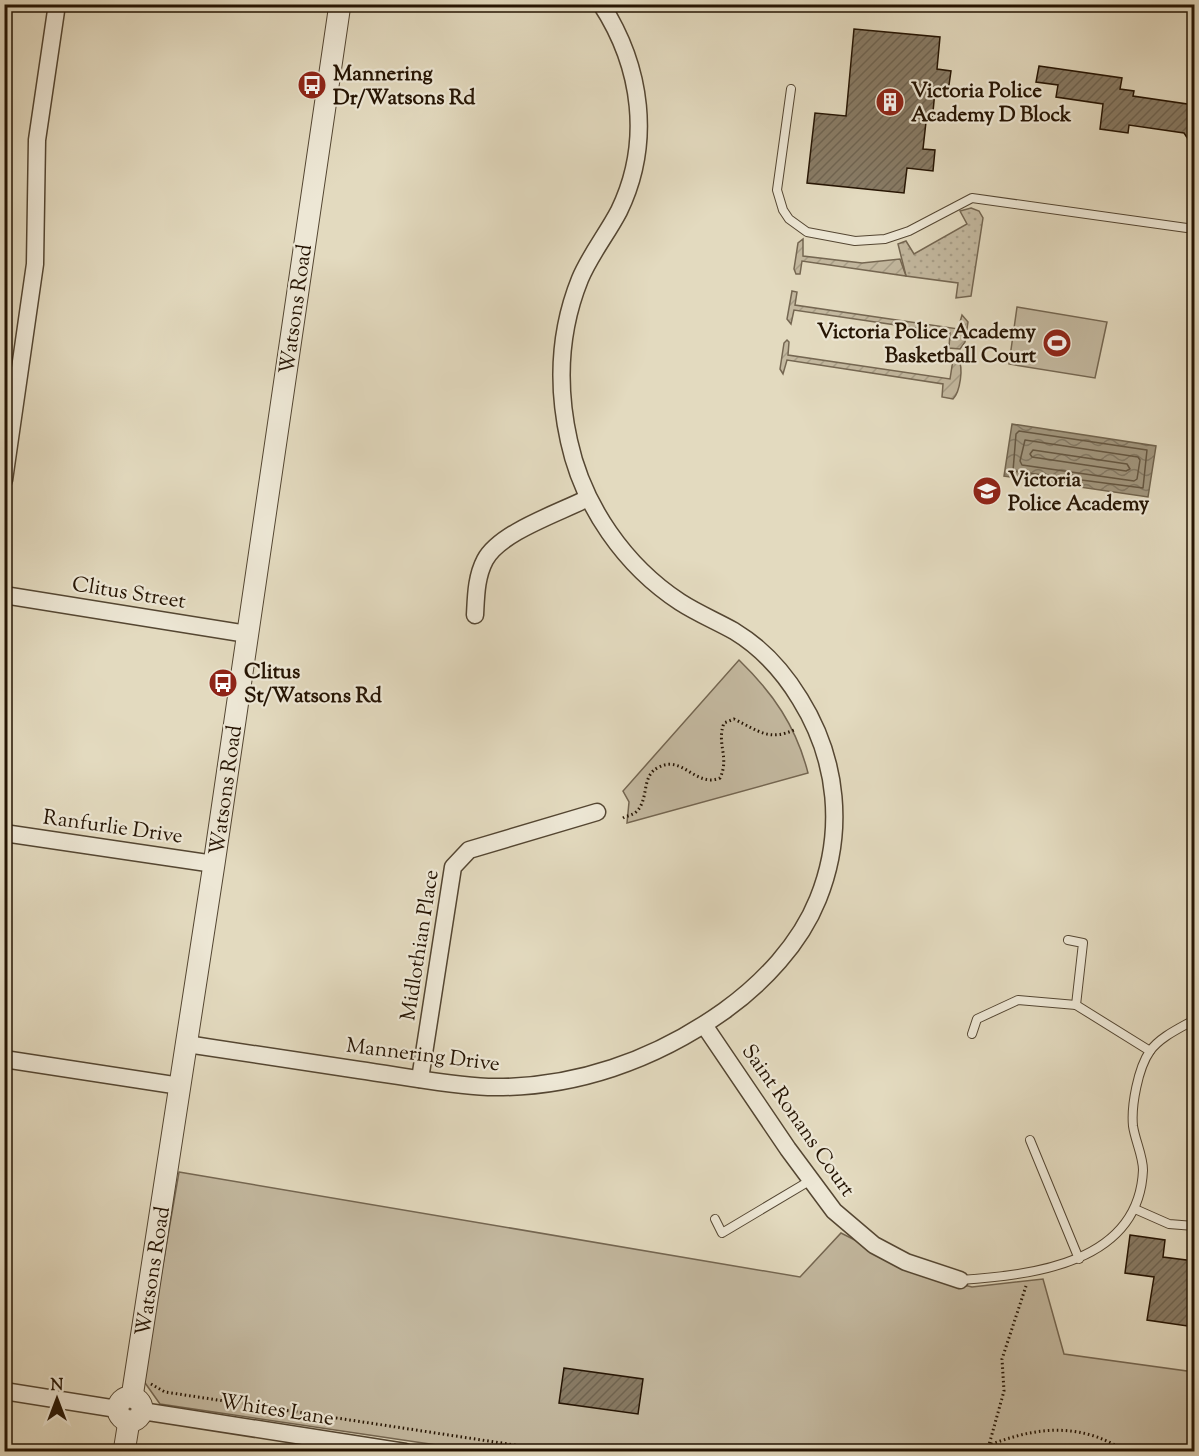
<svg xmlns="http://www.w3.org/2000/svg" width="1199" height="1456" font-family="'Sorts Mill Goudy',serif">
<style>
.grass{fill:url(#grass-dots);stroke:#746651;stroke-width:1.5}
.park{fill:#c3b89f;stroke:#746651;stroke-width:1.5}
.garden{fill:url(#garden-furrows);stroke:#746651;stroke-width:1.5}
.water{fill:url(#water-waves);stroke:#70634d;stroke-width:1.5}
.lines{fill:none;stroke-linecap:round;stroke-linejoin:round}
.shore{stroke:#645641;stroke-width:1.5}
.building{fill:url(#building-hatch);stroke:#251403;stroke-width:1.5}
.service-casing{stroke:#544632;stroke-width:10}
.minor-casing{stroke:#544632;stroke-width:19}
.tertiary-casing{stroke:#544632;stroke-width:23}
.path{stroke:#251403;stroke-width:3;stroke-dasharray:1.5 3;stroke-linecap:butt}
.service{stroke:#ede7d5;stroke-width:8}
.minor{stroke:#ede7d5;stroke-width:16}
.tertiary{stroke:#ede7d5;stroke-width:21}
.labels{text-anchor:middle;stroke-width:4.5;stroke-linejoin:round;paint-order:stroke}
.poi-label{font-size:21px;font-weight:bold;fill:#251403;stroke:#ede7d5;text-anchor:start}
.street-label{font-size:21px;fill:#251403;stroke:#ede7d5}
</style>
<defs>
<pattern id="grass-dots" width="8" height="8" patternUnits="userSpaceOnUse" patternTransform="scale(1.5)"><rect width="8" height="8" fill="#c3b89f"/><path d="M2 2h.1M6 6h.1" fill="none" stroke="#a79d87" stroke-width="1.8" stroke-linecap="round"/></pattern>
<pattern id="garden-furrows" width="10" height="10" patternUnits="userSpaceOnUse" patternTransform="scale(1.5)"><rect width="10" height="10" fill="#c3b89f"/><path d="M-1 1l2-2M0 10L10 0M9 11l2-2" fill="none" stroke="#a79d87"/></pattern>
<pattern id="water-waves" width="16" height="10" patternUnits="userSpaceOnUse" patternTransform="scale(1.5)"><rect width="16" height="10" fill="#a2977f"/><path d="M0 5q4-4 8 0t8 0" fill="none" stroke="#847a66"/></pattern>
<pattern id="building-hatch" width="6" height="6" patternUnits="userSpaceOnUse" patternTransform="scale(1.5)"><rect width="6" height="6" fill="#887b65"/><path d="M-1 1l2-2M0 6l6-6M5 7l2-2" fill="none" stroke="#6f6451"/></pattern>
</defs>
<rect width="100%" height="100%" fill="#e3dabf"/>
<filter id="stains"><feTurbulence type="fractalNoise" baseFrequency=".00333" numOctaves="4"/><feColorMatrix values="0 0 0 0 .2 0 0 0 0 .09 0 0 0 0 .02 0 0 0 .5 -.17"/></filter>
<radialGradient id="worn" r=".72"><stop offset=".6" stop-color="#630" stop-opacity="0"/><stop offset="1" stop-color="#630" stop-opacity=".3"/></radialGradient>
<path class="grass" d="M 971,208 L 979,211 L 983,218 L 971,296 L 956,298 L 958,283 L 906,276 L 898,244 L 906,241 L 914,254 L 967,224 L 960,211 Z"/>
<g class="park">
<path d="M 1017,307 L 1107,322 L 1095,378 L 1009,364 Z"/>
<path d="M 739,660 C 773,693 796,726 808,773 L 627,823 L 629,802 L 623,791 Z"/>
<path d="M 179,1172 L 800,1277 L 841,1233 L 924,1275 L 972,1287 L 1043,1279 L 1064,1354 L 1194,1372 L 1194,1451 L 484,1452 L 160,1404 L 143,1380 Z"/>
</g>
<g class="garden">
<path d="M 803,239 L 803,256 L 862,263 L 900,259 L 906,276 L 802,261 L 800,274 L 796,274 L 794,269 L 798,243 Z"/>
<path d="M 792,291 L 797,292 L 795,305 L 958,329 L 962,315 L 968,322 L 965,342 L 960,349 L 949,348 L 950,333 L 794,310 L 791,324 L 787,319 Z"/>
<path d="M 787,340 L 789,342 L 788,355 L 950,379 L 953,360 L 958,359 C 964,367 960,392 953,399 L 942,397 L 943,384 L 787,360 L 783,374 L 780,369 L 784,343 Z"/>
</g>
<path class="water" d="M 1012,424 L 1156,446 L 1148,497 L 1004,476 Z"/>
<g class="lines">
<g class="shore">
<path d="M 1019,431 L 1147,450 L 1143,488 L 1013,471 L 1016,434 Z"/>
<path d="M 1025,440 L 1138,457 L 1140,460 L 1137,479 L 1134,481 L 1022,465 L 1020,461 Z"/>
<path d="M 1033,450 L 1127,464 L 1130,469 L 1126,471 L 1032,457 L 1030,454 Z"/>
</g>
</g>
<g class="building">
<path d="M 854,29 L 940,37 L 937,69 L 951,71 L 948,92 L 935,91 L 932,122 L 926,122 L 923,149 L 935,150 L 933,171 L 907,168 L 904,193 L 807,183 L 815,113 L 846,116 Z"/>
<path d="M 1039,66 L 1122,78 L 1120,89 L 1134,91 L 1133,96 L 1194,105 L 1194,148 L 1184,133 L 1129,125 L 1128,133 L 1100,129 L 1103,104 L 1056,97 L 1058,85 L 1036,82 Z"/>
<path d="M 1130,1235 L 1165,1240 L 1163,1257 L 1194,1261 L 1194,1327 L 1147,1320 L 1154,1277 L 1125,1273 Z"/>
<path d="M 564,1368 L 643,1379 L 638,1414 L 559,1403 Z"/>
</g>
<g class="lines">
<g class="service-casing">
<g id="service">
<path d="M 791,89 L 777,190 L 783,210 L 789,219 L 807,232 L 855,241 L 885,239 L 909,231 L 972,198 L 1194,229"/>
<path d="M 1068,940 L 1083,943 L 1076,1005 L 1150,1051"/>
<path d="M 972,1034 L 977,1019 L 1018,1000 L 1076,1005"/>
<path d="M 1030,1140 L 1079,1259"/>
<path d="M 1135,1209 L 1169,1224 L 1194,1226"/>
<path d="M 715,1219 L 722,1233 L 811,1180"/>
<path d="M 960,1280 C 1032,1275 1139,1264 1143,1170 C 1143,1156 1135,1140 1133,1126 C 1131,1106 1138,1068 1150,1051 C 1160,1037 1180,1028 1194,1020"/>
</g>
</g>
<g class="minor-casing">
<g id="minor">
<path d="M 4,480 L 35,264 L 37,140 L 57,4"/>
<path d="M 4,595 L 247,634"/>
<path d="M 475,615 C 476,597 476,577 485,560 C 500,532 559,513 588,498"/>
<path d="M 4,833 L 214,864"/>
<path d="M 704,1025 L 788,1149 L 834,1211 L 874,1245 L 906,1262 L 960,1280"/>
<path d="M 187,1044 C 244,1053 301,1061 359,1070 C 402,1076 445,1085 488,1087 C 574,1089 655,1060 724,1011 C 763,983 800,944 818,899 C 845,832 838,760 800,699 C 783,671 762,648 734,631 C 716,621 697,613 680,602 C 625,566 583,506 569,441 C 557,387 559,331 580,279 C 590,255 607,234 619,211 C 652,143 642,67 601,4"/>
<path d="M 4,1059 L 180,1086"/>
<path d="M 420,1079 L 453,867 L 469,850 L 597,812"/>
<path d="M 4,1391 L 117,1409"/>
<path d="M 142,1411 L 405,1452"/>
</g>
</g>
<g class="tertiary-casing">
<g id="tertiary">
<circle cx="130" cy="1409" r="12"/>
<path d="M 132,1397 L 214,864 L 340,4"/>
<path d="M 124,1452 L 129,1421"/>
</g>
</g>
<g class="path">
<path d="M 623,818 C 626,816 633,815 636,812 C 650,799 640,776 659,767 C 683,755 696,788 720,778 C 730,757 716,744 724,723 L 734,719 C 759,731 769,742 796,729"/>
<path d="M 151,1384 L 165,1392 L 561,1452"/>
<path d="M 823,1452 L 831,1447 L 862,1452"/>
<path d="M 970,1452 C 1012,1436 1050,1422 1094,1436 C 1110,1441 1121,1450 1138,1452"/>
<path d="M 987,1452 L 1004,1391 L 1002,1359 L 1026,1286"/>
<path d="M 1177,1452 L 1194,1450"/>
</g>
<use href="#service" class="service"/>
<use href="#minor" class="minor"/>
<use href="#tertiary" class="tertiary"/>
</g>
<defs>
<g id="bus-disc" transform="scale(1.5)"><circle r="9.5" fill="#8f2418" stroke="#ede7d5"/><path d="M-5-6H5V4H4V6H2V4H-2V6H-4V4H-5ZM-3.5-4V0h7V-4ZM-3.5 1.2v1.5H-2V1.2ZM2 1.2v1.5H3.5V1.2Z" fill="#fff"/></g>
<g id="building-disc" transform="scale(1.5)"><circle r="9.5" fill="#8f2418" stroke="#ede7d5"/><path d="M-4-6H4V6H1V3H-1V6H-4ZM-2.5-4.3h1.7v1.8h-1.7ZM.8-4.3h1.7v1.8H.8ZM-2.5-1h1.7V.8h-1.7ZM.8-1h1.7V.8H.8Z" fill="#fff"/></g>
<g id="stadium-disc" transform="scale(1.5)"><circle r="9.5" fill="#8f2418" stroke="#ede7d5"/><path d="M0-5a6.5 5 0 1 0 0 10a6.5 5 0 1 0 0-10ZM-3.5-1.8h7v3.6h-7Z" fill="#fff"/></g>
<g id="university-disc" transform="scale(1.5)"><circle r="9.5" fill="#8f2418" stroke="#ede7d5"/><path d="M0-5L7-2L0 1L-7-2ZM-4 1L0 2.5L4 1V4Q0 6-4 4Z" fill="#fff"/></g>
</defs>
<g fill-rule="evenodd">
<use href="#bus-disc" x="312" y="85"/>
<use href="#building-disc" x="890" y="102"/>
<use href="#stadium-disc" x="1057" y="343"/>
<use href="#university-disc" x="987" y="491"/>
<use href="#bus-disc" x="223" y="683"/>
</g>
<g class="labels">
<g class="poi-label">
<text x="333" y="80">Mannering<tspan x="333" dy="24">Dr/Watsons Rd</tspan></text>
<text x="911" y="97">Victoria Police<tspan x="911" dy="24">Academy D Block</tspan></text>
<text x="1036" y="338" text-anchor="end">Victoria Police Academy<tspan x="1036" dy="24">Basketball Court</tspan></text>
<text x="1008" y="486">Victoria<tspan x="1008" dy="24">Police Academy</tspan></text>
<text x="244" y="678">Clitus<tspan x="244" dy="24">St/Watsons Rd</tspan></text>
</g>
<g class="street-label">
<text transform="translate(295 309) rotate(-82)" y="7">Watsons Road</text>
<text transform="translate(129 592) rotate(9)" y="7">Clitus Street</text>
<text transform="translate(225 790) rotate(-82)" y="7">Watsons Road</text>
<text transform="translate(113 826) rotate(8)" y="7">Ranfurlie Drive</text>
<text transform="translate(419 945) rotate(-81)" y="7">Midlothian Place</text>
<text transform="translate(423 1054) rotate(7)" y="7">Mannering Drive</text>
<text transform="translate(799 1120) rotate(55)" y="7">Saint Ronans Court</text>
<text transform="translate(152 1271) rotate(-81)" y="7">Watsons Road</text>
<text transform="translate(277 1409) rotate(9)" y="7">Whites Lane</text>
</g>
</g>
<rect width="1199" height="1456" fill="none" stroke="#e3dabf" stroke-width="24"/>
<rect x="6" y="6" width="1187" height="1444" fill="none" stroke="#251403" stroke-width="3"/>
<rect x="12" y="12" width="1175" height="1432" fill="none" stroke="#251403" stroke-width="1.5"/>
<g transform="translate(57 1399)" stroke="#ede7d5" stroke-width="4.5" paint-order="stroke">
<path d="M0-4.5L10 22L0 15L-10 22Z" fill="#251403"/>
<text y="-9" font-size="16" font-weight="bold" text-anchor="middle" fill="#251403">N</text>
</g>
<rect width="100%" height="100%" filter="url(#stains)"/>
<rect width="100%" height="100%" fill="url(#worn)"/>
</svg>
